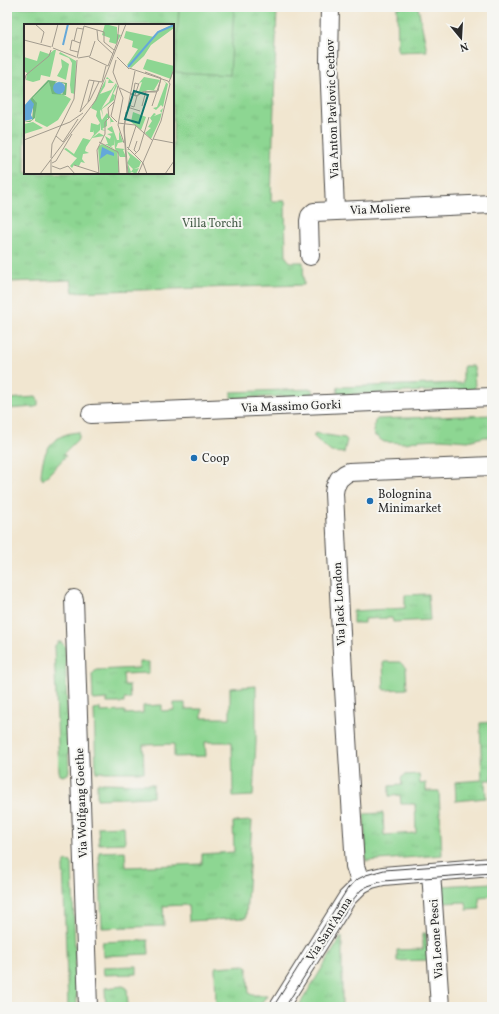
<svg xmlns="http://www.w3.org/2000/svg" width="499" height="1014" font-family="Vollkorn,serif">
<style>
.grass{fill:url(#grass-tufts);stroke:#5c805e;fill-rule:evenodd}
.garden{fill:#8dd692;stroke:#5c805e}
.lines{fill:none;stroke-linecap:round;stroke-linejoin:round}
.minor-casing{stroke:#494744;stroke-width:20}
.minor{stroke:#fff;stroke-width:18}
.tram{stroke:#2b2b2b;stroke-width:1}
.poi-dot{fill:#1f6fb2;stroke:#f6f6f2;stroke-width:1.5}
.labels{text-anchor:middle;stroke-width:4;stroke-linejoin:round;paint-order:stroke}
.street-label{font-size:12px;fill:#2b2b2b;stroke:#f6f6f2}
.park-label{font-size:12px;fill:#485e4a;stroke:#f6f6f2}
.poi-label{font-size:12px;fill:#2b2b2b;stroke:#f6f6f2;text-anchor:start}
.inset-river{fill:none;stroke:#64a8d9;stroke-width:2}
.inset-road{fill:none;stroke:#a29b8e;stroke-width:1}
.view{fill:#0f766e;fill-opacity:0.15;stroke:#0f766e;stroke-width:2}
.inset-edge{fill:none;stroke:#2b2b2b;stroke-width:2}
</style>
<defs>
<pattern id="grass-tufts" width="24" height="20" patternUnits="userSpaceOnUse"><rect width="24" height="20" fill="#8dd692"/><path d="M3 7l-1-3M5 7V3M7 7l1-3M15 17l-1-3M17 17v-4M19 17l1-3" fill="none" stroke="#7ab87e"/></pattern>
</defs>
<rect width="100%" height="100%" fill="#f6f6f2"/>
<filter id="ink" filterUnits="userSpaceOnUse"><feTurbulence type="fractalNoise" baseFrequency=".025" numOctaves="2"/><feDisplacementMap in="SourceGraphic" scale="8" xChannelSelector="R" yChannelSelector="G"/><feConvolveMatrix kernelMatrix="1 2 1 2 8 2 1 2 1" color-interpolation-filters="sRGB"/></filter>
<filter id="wash" filterUnits="userSpaceOnUse"><feTurbulence type="fractalNoise" baseFrequency=".012" numOctaves="4" result="noise"/><feDisplacementMap in="SourceGraphic" scale="16" xChannelSelector="R" yChannelSelector="G"/><feGaussianBlur stdDeviation="0.9" result="paint"/><feColorMatrix in="noise" values="0 0 0 0 0 0 0 0 0 0 0 0 0 0 0 0 0 1.4 0 .05"/><feComposite in="paint" operator="in"/></filter>
<g filter="url(#wash)">
<rect width="100%" height="100%" fill="#f1e6d0"/>
<g class="grass">
<path d="M 7,7 L 277,7 L 271,201 L 285,201 L 286,257 L 290,262 L 303,262 L 304,285 L 73,292 L 71,280 L 7,282 ZM 25,25 L 173,25 L 173,173 L 25,173 Z"/>
<path d="M 397,7 L 418,7 L 427,51 L 398,52 Z"/>
<path d="M 464,366 L 473,366 L 474,368 L 475,389 L 338,395 L 337,394 L 338,387 L 462,383 L 463,382 L 463,368 Z"/>
<path d="M 312,389 L 314,394 L 312,396 L 231,398 L 231,392 Z"/>
<path d="M 36,397 L 38,400 L 38,405 L 35,407 L 7,409 L 7,399 Z"/>
<path d="M 492,415 L 492,437 L 484,437 L 468,441 L 441,439 L 419,440 L 406,443 L 384,442 L 374,435 L 373,432 L 375,421 L 377,419 Z"/>
<path d="M 79,432 L 79,438 L 63,454 L 66,456 L 43,480 L 41,477 C 42,451 51,434 79,432 Z"/>
<path d="M 315,433 L 345,438 L 347,440 L 344,453 L 331,452 L 313,436 Z"/>
<path d="M 428,594 L 430,620 L 393,622 L 392,618 L 364,619 L 364,623 L 353,623 L 353,611 L 405,608 L 405,595 Z"/>
<path d="M 58,642 L 61,642 L 65,646 L 69,771 L 68,774 L 63,776 L 60,775 L 59,771 L 54,647 Z"/>
<path d="M 139,662 L 149,662 L 149,673 L 123,674 L 124,685 L 129,685 L 130,699 L 124,699 L 124,703 L 107,703 L 107,699 L 93,700 L 92,675 L 96,670 L 139,668 Z"/>
<path d="M 492,722 L 492,780 L 485,780 L 486,798 L 456,801 L 455,782 L 482,780 L 480,723 Z"/>
<path d="M 419,774 L 420,784 L 426,783 L 426,791 L 439,791 L 442,855 L 366,861 L 364,814 L 383,813 L 384,835 L 416,833 L 415,804 L 401,804 L 400,795 L 389,796 L 389,786 L 402,785 L 401,778 L 405,775 Z"/>
<path d="M 97,783 L 153,784 L 153,797 L 97,799 Z"/>
<path d="M 252,821 L 246,918 L 189,921 L 188,905 L 163,906 L 164,926 L 102,928 L 99,852 L 125,851 L 126,867 L 202,864 L 202,854 L 234,852 L 233,822 Z"/>
<path d="M 124,826 L 125,843 L 99,844 L 98,827 Z"/>
<path d="M 66,861 L 71,862 L 72,865 L 77,1007 L 68,1007 L 63,866 Z"/>
<path d="M 423,933 L 426,933 L 428,960 L 397,961 L 397,950 L 423,949 Z"/>
<path d="M 342,936 L 342,1007 L 298,1007 Z"/>
<path d="M 148,940 L 149,954 L 103,956 L 102,942 Z"/>
<path d="M 244,965 L 247,966 L 249,993 L 252,995 L 267,995 L 259,1007 L 216,1007 L 215,968 L 216,967 Z"/>
<path d="M 137,966 L 137,974 L 104,975 L 103,967 Z"/>
<path d="M 123,986 L 127,988 L 128,1007 L 106,1007 L 105,988 Z"/>
</g>
<g class="garden">
<path d="M 179,7 L 234,7 L 230,75 L 175,72 Z"/>
<path d="M 383,662 L 400,662 L 406,668 L 407,689 L 384,690 Z"/>
<path d="M 256,686 L 256,742 L 253,796 L 233,797 L 232,742 L 205,742 L 206,756 L 174,757 L 174,744 L 143,745 L 144,772 L 96,772 L 94,709 L 100,708 L 100,712 L 125,711 L 125,714 L 143,713 L 143,706 L 162,705 L 162,711 L 174,710 L 174,703 L 185,703 L 185,709 L 202,709 L 202,718 L 230,718 L 230,688 Z"/>
<path d="M 492,883 L 492,896 L 479,897 L 480,909 L 467,910 L 466,902 L 442,903 L 441,886 Z"/>
</g>
</g>
<g filter="url(#ink)">
<g class="lines">
<g class="minor-casing">
<g id="minor">
<path d="M 330,7 L 329,61 L 335,210"/>
<path d="M 310,256 L 309,221 L 310,216 L 314,212 L 492,204"/>
<path d="M 91,414 L 492,397"/>
<path d="M 74,599 L 88,1007"/>
<path d="M 431,872 L 440,1007"/>
<path d="M 361,884 L 355,866 L 343,673 L 334,493 L 335,487 L 339,479 L 345,474 L 349,472 L 492,466"/>
<path d="M 279,1007 L 347,898 L 361,884 L 371,879 L 383,876 L 492,867"/>
</g>
</g>
<use href="#minor" class="minor"/>
<g class="tram">
<path d="M 273,1007 L 343,896 L 348,888 L 358,879 L 366,875 L 384,870 L 492,862"/>
<path d="M 285,1007 L 352,901 L 361,890 L 368,886 L 383,881 L 492,873"/>
</g>
</g>
</g>
<g class="poi-dot">
<circle cx="194" cy="458" r="4"/>
<circle cx="370" cy="501" r="4"/>
</g>
<g class="labels">
<g class="street-label">
<text transform="translate(332 109) rotate(-92)" y="4">Via Anton Pavlovic Cechov</text>
<text transform="translate(380 209) rotate(-2)" y="4">Via Moliere</text>
<text transform="translate(291 406) rotate(-2)" y="4">Via Massimo Gorki</text>
<text transform="translate(339 604) rotate(-93)" y="4">Via Jack London</text>
<text transform="translate(81 803) rotate(-92)" y="4">Via Wolfgang Goethe</text>
<text transform="translate(329 929) rotate(-57)" y="4">Via Sant'Anna</text>
<text transform="translate(436 939) rotate(-94)" y="4">Via Leone Pesci</text>
</g>
<g class="park-label">
<text x="212" y="227">Villa Torchi</text>
</g>
<g class="poi-label">
<text x="202" y="462">Coop</text>
<text x="378" y="498">Bolognina<tspan x="378" dy="14">Minimarket</tspan></text>
</g>
</g>
<g transform="translate(24 24)">
<rect width="150" height="150" fill="#f1e6d0"/>
<path d="M 81,0 L 93,3 L 93,10 L 97,11 L 92,20 L 85,18 L 86,14 L 78,11 ZM 150,0 L 150,4 L 127,21 L 120,32 L 107,44 L 103,41 L 114,25 L 108,23 L 109,17 L 100,14 L 102,7 L 130,13 L 135,7 ZM 30,26 L 32,26 L 26,53 L 17,51 L 16,56 L 9,58 L 2,56 L 3,49 L 0,47 L 0,33 L 13,37 L 16,27 L 25,30 ZM 36,28 L 52,37 L 51,70 L 47,69 L 46,61 L 48,39 L 45,34 L 35,30 ZM 83,53 L 90,59 L 84,59 L 85,55 L 82,55 L 81,62 L 76,70 L 87,66 L 92,59 L 93,62 L 89,70 L 91,71 L 90,76 L 78,85 L 79,93 L 77,85 L 85,78 L 92,60 L 76,87 L 77,94 L 78,96 L 83,89 L 90,98 L 87,98 L 87,101 L 86,94 L 83,94 L 83,102 L 78,105 L 82,107 L 77,106 L 77,98 L 76,106 L 68,114 L 75,109 L 79,111 L 80,112 L 68,114 L 62,123 L 61,127 L 65,129 L 59,130 L 58,135 L 61,139 L 57,138 L 55,142 L 50,141 L 48,144 L 46,142 L 53,134 L 38,127 L 51,133 L 40,125 L 42,124 L 50,130 L 59,114 L 66,116 L 70,110 L 69,106 L 69,108 L 66,108 L 67,99 L 74,101 L 76,99 L 72,92 L 73,87 L 67,84 ZM 120,53 L 136,56 L 130,66 L 133,67 L 124,66 L 114,70 L 118,58 L 115,59 ZM 138,55 L 144,60 L 139,83 L 137,81 L 132,86 L 129,84 L 133,83 L 142,59 ZM 26,57 L 26,63 L 47,75 L 34,96 L 23,103 L 11,97 L 12,78 L 9,74 ZM 139,84 L 136,96 L 127,115 L 121,109 L 127,104 L 124,103 L 128,97 L 126,94 L 130,89 L 132,90 L 130,92 L 138,89 L 136,87 ZM 109,88 L 122,93 L 117,106 L 107,98 ZM 9,98 L 19,104 L 0,110 L 0,100 ZM 88,102 L 93,116 L 95,116 L 95,107 L 99,118 L 94,119 L 92,124 L 101,125 L 99,126 L 102,133 L 96,133 L 91,125 L 90,115 L 90,121 L 87,122 L 90,125 L 81,120 L 84,120 L 81,112 L 86,115 L 87,112 L 83,110 L 89,109 L 83,105 ZM 78,120 L 93,127 L 95,148 L 92,150 L 76,150 L 74,123 ZM 103,127 L 117,138 L 115,143 L 110,145 L 115,144 L 112,150 L 108,148 L 104,150 L 104,140 L 107,148 L 109,145 L 103,139 L 106,133 Z" fill="#8dd692"/>
<path d="M 24,56 L 43,59 L 42,71 L 28,70 L 25,58 L 9,74 L 13,79 L 11,94 L 6,98 L 0,98 L 8,96 L 9,85 L 6,75 ZM 32,57 L 41,60 L 38,71 L 30,67 Z" fill="#72b77c" fill-rule="evenodd"/>
<path d="M 37,35 L 45,40 L 42,56 L 33,52 L 38,43 Z" fill="#8dd692"/>
<path d="M 123,35 L 150,42 L 147,55 L 119,45 Z" fill="#8dd692"/>
<path d="M29 64a6 6 0 1 1 12 0a6 6 0 1 1-12 0ZM 6,75 L 10,80 L 7,91 L 9,95 L 0,97 L 0,82 ZM 78,123 L 90,129 L 90,132 L 83,130 L 76,135 Z" fill="#64a8d9"/>
<path class="inset-river" d="M 39,21 L 44,0M 104,43 L 134,8 L 150,1"/>
<path class="inset-road" d="M 11,0 L 20,8 L 17,19M 60,2 L 80,8 L 80,18 L 90,26M 73,6 L 74,16 L 89,30M 0,16 L 27,23M 50,17 L 53,4 L 59,5M 28,23 L 34,0M 29,24 L 52,33M 54,28 L 46,26 L 48,16 L 56,19M 65,33 L 84,42 L 93,19 L 95,0M 93,33 L 105,45M 53,34 L 60,2M 54,34 L 66,32 L 71,17M 92,36 L 89,48 L 99,74 L 94,101M 105,44 L 144,57 L 146,60 L 137,97 L 114,150M 145,58 L 150,45M 0,59 L 2,51 L 25,32 L 27,26M 96,64 L 112,72 L 119,68 L 133,68M 106,70 L 113,72 L 119,68 L 134,67 L 137,54 L 121,48M 109,71 L 111,59 L 114,60M 111,71 L 115,59M 64,78 L 70,57M 104,81 L 110,83 L 113,72M 118,82 L 122,67M 128,82 L 137,55M 103,83 L 116,87M 56,88 L 65,56 L 78,58 L 82,42M 56,88 L 66,76 L 75,58M 102,88 L 100,106 L 103,150M 93,98 L 87,92 L 94,62M 94,99 L 111,101 L 128,116M 94,101 L 100,119M 32,112 L 39,118 L 54,95M 129,115 L 150,119M 0,116 L 46,98 L 59,89M 75,118 L 94,128 L 95,150M 103,123 L 119,139 L 123,150M 104,126 L 112,102M 113,129 L 110,126 L 113,117M 110,131 L 115,126 L 125,93M 27,134 L 28,120 L 50,75 L 53,36M 28,139 L 32,137 L 48,110M 50,141 L 75,149M 28,142 L 36,145 L 44,142 L 51,150M 16,150 L 72,76 L 102,0M 27,150 L 27,136M 75,150 L 73,126 L 81,110 L 81,98 L 85,94 L 84,84 L 90,78M 104,150 L 100,103 L 111,47M 141,150 L 150,137"/>
<path class="view" d="M 110,67 L 124,71 L 115,99 L 101,95 Z"/>
<rect width="150" height="150" class="inset-edge"/>
</g>
<rect width="499" height="1014" fill="none" stroke="#f6f6f2" stroke-width="24"/>
<g transform="translate(461 38) rotate(162)" stroke="#f6f6f2" stroke-width="3" paint-order="stroke">
<path d="M0-3L7 15L0 10L-7 15Z" fill="#2b2b2b"/>
<text y="-6" font-size="11" font-weight="bold" text-anchor="middle" fill="#2b2b2b">N</text>
</g>
</svg>
